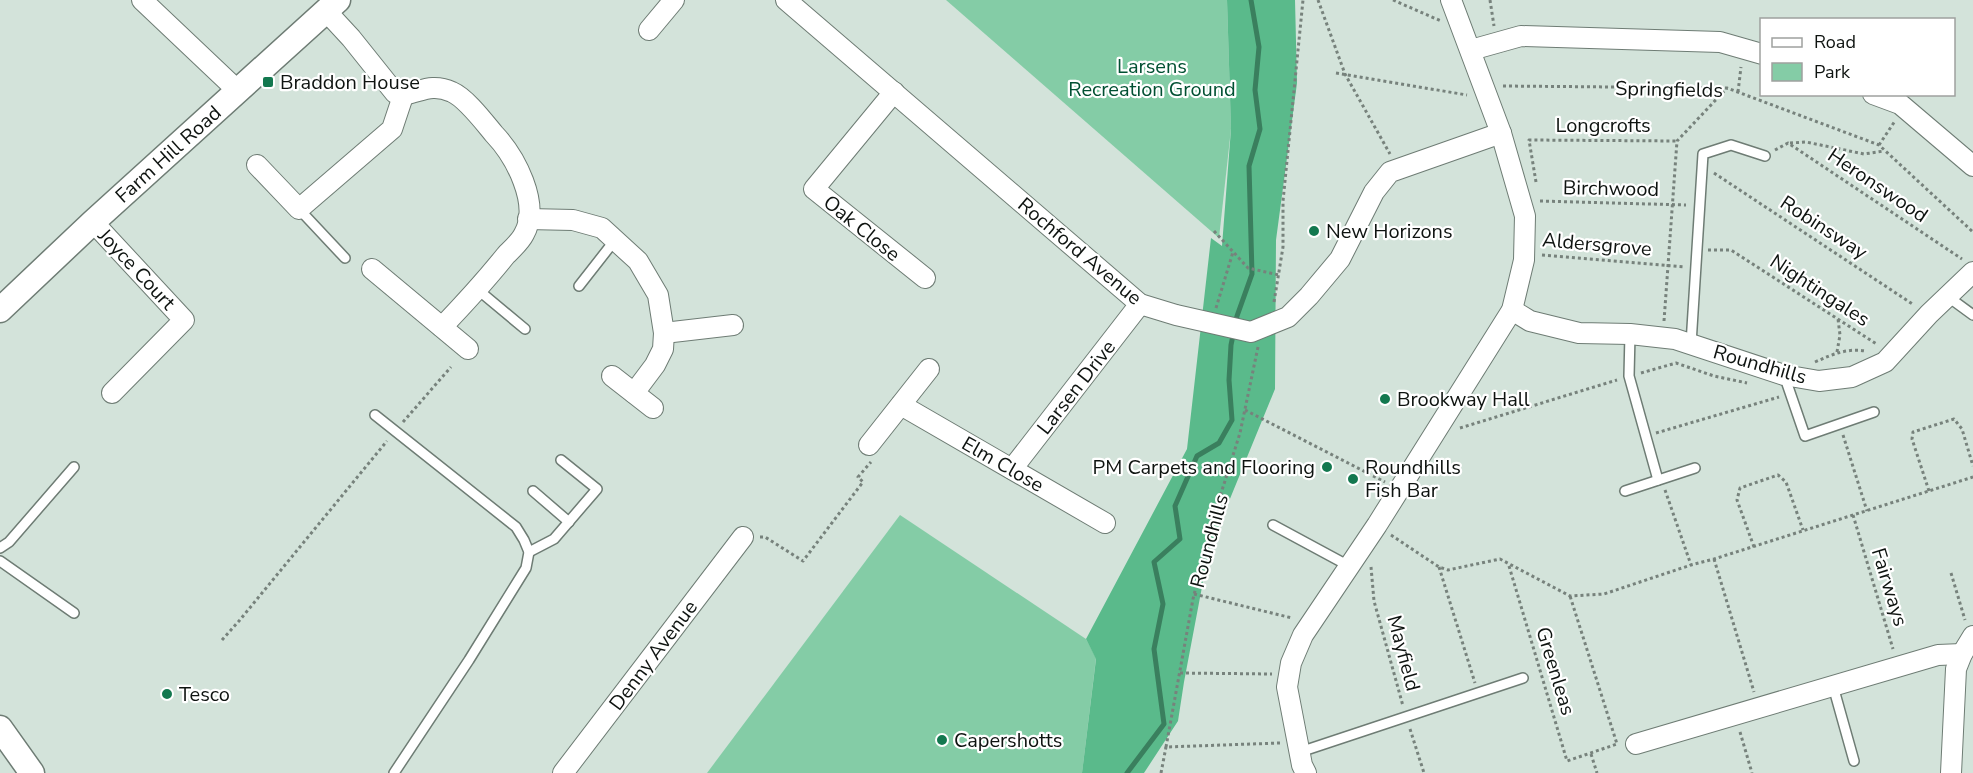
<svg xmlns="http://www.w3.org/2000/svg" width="1973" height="773" font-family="'Nunito Sans',sans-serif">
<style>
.green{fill:#84cca6}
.forest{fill:#5aba8b}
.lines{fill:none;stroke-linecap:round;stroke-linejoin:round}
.stream{stroke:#3a7f5e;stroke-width:5}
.service-casing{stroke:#6e7c74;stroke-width:12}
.minor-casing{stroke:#6e7c74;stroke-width:22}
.tertiary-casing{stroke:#6e7c74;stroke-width:27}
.path{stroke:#77827c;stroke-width:3;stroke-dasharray:3 3;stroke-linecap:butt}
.service{stroke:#fff;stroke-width:9}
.minor{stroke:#fff;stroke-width:20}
.tertiary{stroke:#fff;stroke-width:24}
.poi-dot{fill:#13784f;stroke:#fff;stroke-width:2}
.labels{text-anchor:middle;stroke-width:4.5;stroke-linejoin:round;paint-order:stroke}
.park-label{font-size:20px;fill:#005032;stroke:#fff}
.poi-label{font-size:20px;fill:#0e1310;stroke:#fff;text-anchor:start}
.street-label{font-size:20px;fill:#0e1310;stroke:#fff}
</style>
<rect width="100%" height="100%" fill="#d3e3da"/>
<g class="green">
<path d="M 946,0 L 1227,0 L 1231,129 L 1219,238 Z"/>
<path d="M 900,515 L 1086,639 L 1096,658 L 1082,773 L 707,773 Z"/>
</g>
<path class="forest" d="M 1227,0 L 1295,0 L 1297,83 L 1276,240 L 1275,389 L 1209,550 L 1184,682 L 1178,721 L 1144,773 L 1082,773 L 1096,659 L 1086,639 L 1187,449 L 1211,238 L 1222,246 L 1231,129 Z"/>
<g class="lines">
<path class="stream" d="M 1127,773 L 1164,724 L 1154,649 L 1163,604 L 1154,562 L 1180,539 L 1175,506 L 1197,456 L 1219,443 L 1232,420 L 1229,380 L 1231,345 L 1237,316 L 1252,274 L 1249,166 L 1260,129 L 1255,90 L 1259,47 L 1251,0"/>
<g class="service-casing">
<g id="service">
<path d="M 299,209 L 345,258"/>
<path d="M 579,286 L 615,240"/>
<path d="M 477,289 L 525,329"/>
<path d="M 1947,296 L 1973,315"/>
<path d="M 1630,334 L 1629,376 L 1658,480"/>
<path d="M 1691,344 L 1703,154 L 1731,145 L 1765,156"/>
<path d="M 1784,375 L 1805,436 L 1874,412"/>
<path d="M 375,415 L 516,527 L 524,540 L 529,552 L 526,568 L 469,660 L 394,773"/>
<path d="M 533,491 L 569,522"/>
<path d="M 1625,491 L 1695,468"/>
<path d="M 1273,525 L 1349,566"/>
<path d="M 0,548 L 9,542 L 74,467"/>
<path d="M 529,552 L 554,539 L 597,489 L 561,460"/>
<path d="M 0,561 L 74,613"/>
<path d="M 1833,686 L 1854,761"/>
<path d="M 1300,752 L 1523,678"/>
</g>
</g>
<g class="minor-casing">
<g id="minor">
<path d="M 142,0 L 237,90"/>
<path d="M 786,0 L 1140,304 L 1176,315 L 1251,332 L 1288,317 L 1309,296 L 1340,259 L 1374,192 L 1390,172 L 1501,133"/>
<path d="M 326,11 L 351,38 L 395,93 C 414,99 426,80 452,92 C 466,98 484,122 494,134 C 515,156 541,204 524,234 C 520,242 512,249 506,255 C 486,280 464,304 442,327"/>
<path d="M 649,30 L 674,0"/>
<path d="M 1471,50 L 1521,36 L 1720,42 L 1762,54"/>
<path d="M 894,92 L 814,189 L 925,278"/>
<path d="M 1873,94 L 1900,104 L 1973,166"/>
<path d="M 257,165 L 299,209 L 392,129 L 403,96"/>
<path d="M 528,219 L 573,220 L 602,228 L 638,261 L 658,295 L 664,333 L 663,349 L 655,365 L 634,393"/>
<path d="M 93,222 L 184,320 L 112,393"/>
<path d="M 372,269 L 468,349"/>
<path d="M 1512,310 L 1530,321 L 1579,333 L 1630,334 L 1675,339 L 1784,375 L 1819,381 L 1852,377 L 1885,362 L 1929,314 L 1973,272"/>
<path d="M 664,333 L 733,325"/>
<path d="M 612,376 L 653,408"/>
<path d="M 901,405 L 1105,523"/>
<path d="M 869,445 L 929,369"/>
<path d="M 1012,469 L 1140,304"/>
<path d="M 1636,744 L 1938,655 L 1962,654"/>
<path d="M 563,773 L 743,537"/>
<path d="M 1306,773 L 1302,765 L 1287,687 L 1291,663 L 1303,635 L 1377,525 L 1512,310 L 1524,260 L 1525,216 L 1501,133 L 1451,0"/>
<path d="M 1951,773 L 1956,669 L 1962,654 L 1973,636"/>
</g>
</g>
<g class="tertiary-casing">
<g id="tertiary">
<path d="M 0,310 L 93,222 L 338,0"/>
<path d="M 0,728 L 32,773"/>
</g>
</g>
<g class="path">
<path d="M 1318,0 L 1345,74 L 1390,154"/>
<path d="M 1393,0 L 1441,21"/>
<path d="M 1490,0 L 1494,26"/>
<path d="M 1336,73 L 1467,95"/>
<path d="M 1503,86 L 1727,88 L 1879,145 L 1973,232"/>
<path d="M 1738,92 L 1741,67"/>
<path d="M 1790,143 L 1806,142 L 1864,154 L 1884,151"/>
<path d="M 1879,145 L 1895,121"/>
<path d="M 1775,150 L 1788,143 L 1962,259"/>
<path d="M 1714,173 L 1914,305"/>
<path d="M 1536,182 L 1529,140 L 1677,141"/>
<path d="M 1540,201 L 1686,205"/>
<path d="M 1214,231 L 1248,268 L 1279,275"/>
<path d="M 1708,250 L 1731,250 L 1878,345"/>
<path d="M 1542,255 L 1685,267"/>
<path d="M 1274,302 L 1283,247 L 1283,201 L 1303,0"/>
<path d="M 1216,308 L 1233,252"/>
<path d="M 1664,321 L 1677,141 L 1727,88"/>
<path d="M 1258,347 L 1240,433 L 1213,519 L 1193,599 L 1166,747 L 1280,743"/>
<path d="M 1837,352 L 1840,335 L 1838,319"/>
<path d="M 1815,362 C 1833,354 1847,348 1866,351"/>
<path d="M 1641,373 L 1676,363 L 1714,376 L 1747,383"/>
<path d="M 1245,410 L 1385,482"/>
<path d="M 403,422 L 451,367"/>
<path d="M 1460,428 L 1617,380"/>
<path d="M 1656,433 L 1779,397"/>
<path d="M 1843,435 L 1867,511"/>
<path d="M 1665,490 L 1691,565"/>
<path d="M 1929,491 L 1912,439 L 1913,432 L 1954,419 L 1962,429 L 1973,466"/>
<path d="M 1853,515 L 1893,649"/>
<path d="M 1391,535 L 1439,567 L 1448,570 L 1500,559 L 1570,596 L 1604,594 L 1691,565 L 1714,559 L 1973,477"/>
<path d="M 760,537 L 765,537 L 803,561 L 863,482 L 858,477 L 871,462"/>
<path d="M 1754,547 L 1737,500 L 1740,488 L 1778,475 L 1786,482 L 1803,530"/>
<path d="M 1714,559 L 1754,692"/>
<path d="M 1509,566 L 1567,761 L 1617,744 L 1570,596"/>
<path d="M 1371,567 L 1374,601 L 1403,706"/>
<path d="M 1439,567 L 1475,683"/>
<path d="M 1951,573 L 1965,620"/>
<path d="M 1194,594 L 1292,618"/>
<path d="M 222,640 L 239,621 L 387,441"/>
<path d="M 1180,673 L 1272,674"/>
<path d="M 1410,729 L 1424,773"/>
<path d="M 1740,732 L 1752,773"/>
<path d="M 1591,754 L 1597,773"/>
<path d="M 1161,773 L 1166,747"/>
</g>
<use href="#service" class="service"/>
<use href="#minor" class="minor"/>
<use href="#tertiary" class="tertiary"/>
</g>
<g class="poi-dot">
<rect x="262" y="76" width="12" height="12" rx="3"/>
<circle cx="1314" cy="231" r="6"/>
<circle cx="1385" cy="399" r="6"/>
<circle cx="1327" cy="467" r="6"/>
<circle cx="1353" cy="479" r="6"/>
<circle cx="167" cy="694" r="6"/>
<circle cx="942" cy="740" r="6"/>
</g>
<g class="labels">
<g class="park-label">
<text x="1152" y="73">Larsens<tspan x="1152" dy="23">Recreation Ground</tspan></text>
</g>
<g class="poi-label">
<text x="280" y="89">Braddon House</text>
<text x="1326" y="238">New Horizons</text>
<text x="1397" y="406">Brookway Hall</text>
<text x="1315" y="474" text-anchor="end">PM Carpets and Flooring</text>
<text x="1365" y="474">Roundhills<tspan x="1365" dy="23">Fish Bar</tspan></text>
<text x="179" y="701">Tesco</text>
<text x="954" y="747">Capershotts</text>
</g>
<g class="street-label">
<text transform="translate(1669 89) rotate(1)" y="7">Springfields</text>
<text x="1603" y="132">Longcrofts</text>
<text transform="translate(168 154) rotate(-42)" y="7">Farm Hill Road</text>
<text transform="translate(1878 185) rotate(34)" y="7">Heronswood</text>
<text transform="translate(1611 188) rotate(1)" y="7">Birchwood</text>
<text transform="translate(1824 227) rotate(33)" y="7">Robinsway</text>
<text transform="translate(862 228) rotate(39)" y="7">Oak Close</text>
<text transform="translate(1597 244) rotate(5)" y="7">Aldersgrove</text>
<text transform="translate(1080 251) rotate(40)" y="7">Rochford Avenue</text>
<text transform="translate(137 269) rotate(47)" y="7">Joyce Court</text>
<text transform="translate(1820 290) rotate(33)" y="7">Nightingales</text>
<text transform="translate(1760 364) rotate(16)" y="7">Roundhills</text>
<text transform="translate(1076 387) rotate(-52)" y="7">Larsen Drive</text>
<text transform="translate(1003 464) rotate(30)" y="7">Elm Close</text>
<text transform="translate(1209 541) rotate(-75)" y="7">Roundhills</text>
<text transform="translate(1890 587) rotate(73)" y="7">Fairways</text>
<text transform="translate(1404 653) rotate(75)" y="7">Mayfield</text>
<text transform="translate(653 655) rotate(-53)" y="7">Denny Avenue</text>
<text transform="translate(1556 671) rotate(73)" y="7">Greenleas</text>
</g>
</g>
<rect x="1760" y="18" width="195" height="78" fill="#ffffff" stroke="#9fa19f" stroke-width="1.5"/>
<rect x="1772" y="38" width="30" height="9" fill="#ffffff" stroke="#9fa19f" stroke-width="1.5"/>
<text x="1814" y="48" font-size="18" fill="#0e1310">Road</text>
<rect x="1772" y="63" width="30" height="18" fill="#84cca6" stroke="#9fa19f" stroke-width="1.5"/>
<text x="1814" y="78" font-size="18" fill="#0e1310">Park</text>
</svg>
